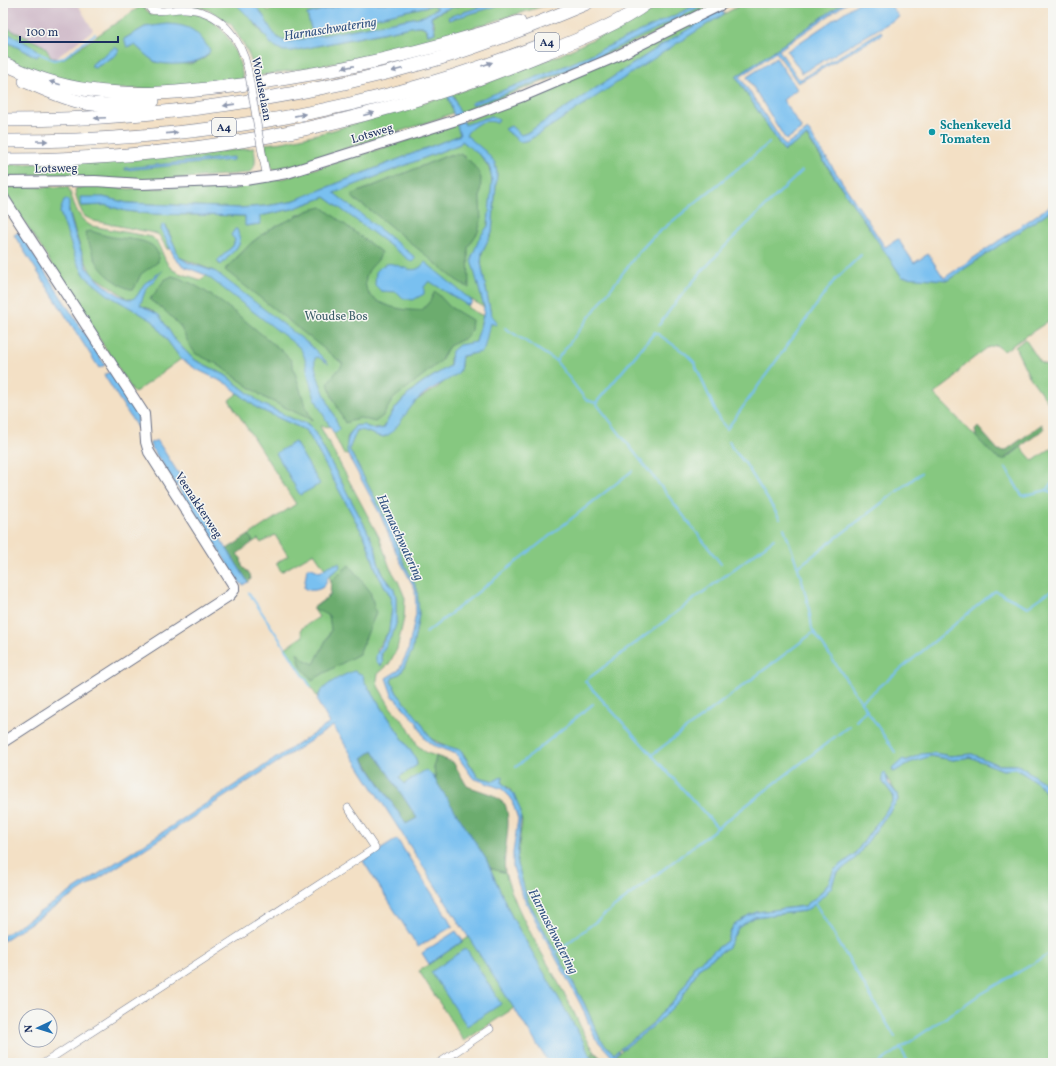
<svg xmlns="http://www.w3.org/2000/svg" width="1056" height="1066" font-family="Vollkorn,serif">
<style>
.industrial{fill:#d1bdcb}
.green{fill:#86c880;stroke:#507c6f;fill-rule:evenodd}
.forest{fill:#6cac6e;stroke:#446e66}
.water{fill:#79c0f0;stroke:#4a78a7;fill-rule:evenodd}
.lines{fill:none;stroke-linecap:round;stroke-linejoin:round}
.stream{stroke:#79c0f0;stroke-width:2}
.street-casing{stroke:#676d82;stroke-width:8}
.secondary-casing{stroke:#676d82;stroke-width:12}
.highway-casing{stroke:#676d82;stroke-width:14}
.street{stroke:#fff;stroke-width:7}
.secondary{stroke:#fff;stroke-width:10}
.highway{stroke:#fff;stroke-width:13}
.street-bridge-casing{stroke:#676d82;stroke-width:8;stroke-linecap:butt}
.street-bridge{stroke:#fff;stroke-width:7}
.oneway{fill:#8d97ae}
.culture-dot{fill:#0f9aa8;stroke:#f6f6f2;stroke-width:1.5}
.labels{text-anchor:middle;stroke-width:3;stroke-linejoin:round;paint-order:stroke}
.shield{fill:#f6f6f2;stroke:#5d6b8a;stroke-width:1}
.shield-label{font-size:11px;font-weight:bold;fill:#1b2f5e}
.street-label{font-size:12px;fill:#1b2f5e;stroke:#f6f6f2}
.culture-label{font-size:12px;font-weight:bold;fill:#0d838f;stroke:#f6f6f2;text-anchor:start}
.park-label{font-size:12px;fill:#3b5d68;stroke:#f6f6f2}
.water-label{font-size:13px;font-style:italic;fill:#325382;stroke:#f6f6f2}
</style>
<rect width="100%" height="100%" fill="#f6f6f2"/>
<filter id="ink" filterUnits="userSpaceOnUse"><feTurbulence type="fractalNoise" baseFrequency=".025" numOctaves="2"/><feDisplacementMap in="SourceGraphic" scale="8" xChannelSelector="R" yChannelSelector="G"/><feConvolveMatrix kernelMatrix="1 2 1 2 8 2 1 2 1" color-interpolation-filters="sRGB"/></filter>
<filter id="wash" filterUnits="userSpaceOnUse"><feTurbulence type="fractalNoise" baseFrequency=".012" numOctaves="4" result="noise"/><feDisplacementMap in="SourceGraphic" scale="16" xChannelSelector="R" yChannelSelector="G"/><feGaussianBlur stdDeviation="0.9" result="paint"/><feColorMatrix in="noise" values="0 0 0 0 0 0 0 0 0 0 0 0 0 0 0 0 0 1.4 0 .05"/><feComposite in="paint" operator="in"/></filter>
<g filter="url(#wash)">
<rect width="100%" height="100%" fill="#f3e0c5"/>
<path class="industrial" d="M 3,3 L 77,3 L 93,30 L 55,59 L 3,35 Z"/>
<g class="green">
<path d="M 184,3 L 235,3 L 248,15 L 265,36 L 292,51 L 416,26 C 423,26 426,27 428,35 L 435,33 L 434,22 L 431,18 C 450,4 472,3 494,3 L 448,17 L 449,20 L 507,3 L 553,3 L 433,40 L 331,64 L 257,76 L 247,50 L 231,24 L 209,10 Z"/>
<path d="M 250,3 L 263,3 L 268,11 L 281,3 L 301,3 L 303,7 L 319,3 L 348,3 L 307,14 L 312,31 L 433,5 L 438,8 L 424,16 L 287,42 C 268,37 266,13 250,3 Z"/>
<path d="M 668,3 L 718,3 C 634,44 548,82 459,113 L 454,96 L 448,97 L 453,113 C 407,131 359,142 314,160 C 304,164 286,175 276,170 C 266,166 267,153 265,144 L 283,142 L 330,131 L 468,89 L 560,55 Z"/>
<path d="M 744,3 L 843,3 L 736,77 L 784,151 L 806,136 L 902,276 L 948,280 L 1053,209 L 1053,318 L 1004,351 L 996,345 L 987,348 L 962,367 L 954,379 L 934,394 L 976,437 L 1006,459 L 1021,447 L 1033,461 L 1053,447 L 1053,1063 L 622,1063 L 615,1056 L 681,999 L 699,968 L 728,947 L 738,928 L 754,917 L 805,911 L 831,888 L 836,874 L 854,860 L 898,800 L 897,794 L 887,778 L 883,782 L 893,795 L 893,801 L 854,855 L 834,870 L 829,882 L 820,894 L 805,906 L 757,912 L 749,915 L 733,926 L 727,941 L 694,966 L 688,980 L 674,1001 L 665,1009 L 652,1024 L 614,1054 L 600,1039 L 584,1003 L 527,899 L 517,861 L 522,821 L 510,789 L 502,783 L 503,777 L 494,781 L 478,777 L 463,753 L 431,739 L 397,693 L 391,681 L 393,677 L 401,673 L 412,651 L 419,615 L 417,589 L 402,559 L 391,529 L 349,449 L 357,430 C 367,429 375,436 385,437 L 401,421 L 402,417 L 417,400 L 438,387 L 461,367 L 461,357 L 474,353 L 488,330 L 490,323 L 494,323 L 496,320 L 491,315 L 481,263 L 482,252 L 492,232 L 497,173 L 495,163 L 465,135 L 464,122 L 722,9 L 662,45 L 527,133 L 521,135 L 505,129 L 520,142 L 529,140 C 600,95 669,43 744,3 ZM 934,753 L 950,756 L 972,754 L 998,765 L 1018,765 L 1043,782 L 1050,792 L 1051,810 L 1048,810 L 1046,793 L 1038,783 L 1016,769 L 1003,770 L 970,757 L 953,760 L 931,756 L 920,758 L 909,763 L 894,772 L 892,769 C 905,759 919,755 934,753 Z"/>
<path d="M 141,6 L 152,15 C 163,15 175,10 186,12 C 223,15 239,51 244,83 L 188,89 L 86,89 L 3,61 L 3,40 L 37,57 L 40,52 L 35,48 L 3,31 L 3,26 L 44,46 L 52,58 L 63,59 ZM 153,26 L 209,54 L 205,58 L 190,64 L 155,62 L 135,45 L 124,39 L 145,27 ZM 116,55 L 95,68 L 92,66 L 98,58 Z"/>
<path d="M 457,125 L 460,135 L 290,202 L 266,206 L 239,208 L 127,203 L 103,197 L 82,206 L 105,205 L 126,211 L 151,214 L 245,216 L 246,226 L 259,224 L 260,216 L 292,209 L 325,197 L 340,208 L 333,193 L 460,144 L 462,141 C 503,169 491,183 488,226 L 485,231 L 478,285 L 484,307 L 468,298 L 468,308 L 483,316 L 476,342 L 450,358 L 450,366 C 423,382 397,397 384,428 C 370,431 367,424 355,426 L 347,438 L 348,455 L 343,453 L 333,432 L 336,433 L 339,428 L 320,426 L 379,537 L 390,568 L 398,581 L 405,598 L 404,618 L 397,649 L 389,664 L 378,674 L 377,680 L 378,686 L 391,708 L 408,727 L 418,746 L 427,753 L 436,756 L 434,768 L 436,782 L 428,771 L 425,771 L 404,784 L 399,777 L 417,765 L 416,759 L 364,681 L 320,692 L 318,698 L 285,648 L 303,636 L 301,631 L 302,628 L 319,617 L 313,608 L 330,595 L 331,581 L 329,576 L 338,569 L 328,566 L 325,569 L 314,553 L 281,572 L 276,563 L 288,556 L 275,535 L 261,543 L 258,539 L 253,542 L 249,535 L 296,504 L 229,400 L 238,393 L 257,408 L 305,430 L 311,438 L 366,540 L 378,575 L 391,597 L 392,608 L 389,631 L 377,649 L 381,665 L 382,651 L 393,633 L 396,624 L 396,597 L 394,589 L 383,574 L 378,562 L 376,551 L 366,528 L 313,429 L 307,423 L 299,422 L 262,404 L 225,375 L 193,359 L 175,340 L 163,321 L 152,310 L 140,305 L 144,292 L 134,299 L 128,299 L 91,273 L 82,253 L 68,208 L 60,212 L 83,273 L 153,321 L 181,359 L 134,393 L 4,190 L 6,187 L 68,187 C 74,201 76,218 91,226 L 152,237 C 162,245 162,258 170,267 C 177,275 190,275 200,280 L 214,271 L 179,257 L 166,225 L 170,249 L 167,249 L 159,235 L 154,233 L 94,221 L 84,216 L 79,206 L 75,192 L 76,188 L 97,185 L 129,189 L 252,185 L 253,183 L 285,178 ZM 460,154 L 466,158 L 351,195 L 449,155 ZM 310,210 L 328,212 L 296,216 ZM 270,229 L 225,269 L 251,243 ZM 234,230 L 239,245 L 220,265 L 217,261 L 233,246 L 235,240 ZM 152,296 L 177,323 L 163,309 L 150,300 ZM 217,364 L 285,407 L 265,398 Z"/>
<path d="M 254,148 C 255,158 258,167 248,173 L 140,182 L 3,177 L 3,165 L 154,158 Z"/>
<path d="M 1025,339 L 1041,363 L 1048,366 L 1048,369 L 1053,369 L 1053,409 L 1029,376 L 1015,347 Z"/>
<path d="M 490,868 L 505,873 C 518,917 545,957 566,997 C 576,1015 583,1035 595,1052 L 590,1056 L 512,917 Z"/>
<path d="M 469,937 L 514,1008 L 464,1041 L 419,971 Z"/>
</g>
<g class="forest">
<path d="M 460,154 L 470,161 L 478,171 L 481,178 L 480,199 L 481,221 L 478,232 L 468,247 L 469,288 L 456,280 L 374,213 L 355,200 L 351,195 L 449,155 Z"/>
<path d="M 322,207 L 381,252 C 380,262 372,264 368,272 C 354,303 402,312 422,310 L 430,301 L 435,291 L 450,307 L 472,320 L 471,330 L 466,338 L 449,346 L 440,362 L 393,399 L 383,416 L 375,422 L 360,418 L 345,423 L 331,394 L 328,382 L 343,364 L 225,270 L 251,243 L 270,229 L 310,210 Z"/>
<path d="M 91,231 C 98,233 105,236 112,237 C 128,240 162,237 158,262 L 141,274 L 134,289 C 128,290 122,286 117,282 C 95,269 94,255 85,233 L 85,232 Z"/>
<path d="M 172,276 C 206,284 253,328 282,351 L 291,360 L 305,405 L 312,420 L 265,398 L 217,364 L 196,354 L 190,346 L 180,326 L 163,309 L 150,300 L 164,280 Z"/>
<path d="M 1042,424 L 1044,429 L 1003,460 L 995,457 L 976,437 L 975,430 L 978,427 L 998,450 L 1005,451 Z"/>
<path d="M 249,535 L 253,542 L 237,554 L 241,558 L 242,566 L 250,574 L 251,579 L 248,582 L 227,549 Z"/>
<path d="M 349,565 L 370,591 L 376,613 L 359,654 L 312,680 L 301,667 L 297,652 L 305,660 L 314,664 L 331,630 L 329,616 L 313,608 L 330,596 L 331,581 Z"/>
<path d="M 373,750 L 417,818 L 406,824 L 362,757 Z"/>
<path d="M 436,756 L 453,762 L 467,786 L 493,795 L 505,804 C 513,826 502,850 505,873 L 490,868 L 436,782 L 434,768 Z"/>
<path d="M 595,1052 L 606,1063 L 593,1063 L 590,1056 Z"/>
</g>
<g class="water">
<path d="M 235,3 C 240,3 247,2 251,4 C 269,13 267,37 287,42 L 424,16 L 438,8 L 433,5 L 312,32 L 307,14 L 348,3 L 467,3 L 441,11 L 431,17 L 435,33 L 428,35 L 427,29 L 422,26 L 416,26 L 292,51 L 283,51 L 271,44 L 259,27 Z"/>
<path d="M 494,3 L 507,3 L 449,20 L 448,17 Z"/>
<path d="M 701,3 L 707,3 C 632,42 553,79 472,105 L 471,103 L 570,64 Z"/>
<path d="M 843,3 L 847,3 L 779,50 L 798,78 L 801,79 L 881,31 L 882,34 L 798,83 L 776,52 L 740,77 L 785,146 L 808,130 L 885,247 L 898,239 L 914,263 L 928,254 L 944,278 L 1053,204 L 1053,209 L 948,280 L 902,277 L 807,136 L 784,151 L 736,77 Z"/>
<path d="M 858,3 L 889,3 L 899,17 L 802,73 L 787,51 Z"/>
<path d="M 722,9 L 724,14 C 658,54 594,99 529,140 L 520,142 L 505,129 L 511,126 L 521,135 L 527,133 L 662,45 Z"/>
<path d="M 168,24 C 192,26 196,30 210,50 C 207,65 165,67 154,61 C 147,57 141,50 135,45 L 127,47 L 124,39 L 145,27 Z"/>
<path d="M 3,31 L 35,48 L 40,52 L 37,57 L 3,40 Z"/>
<path d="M 115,47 L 119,50 L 116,55 L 95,68 L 92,67 L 92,64 Z"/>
<path d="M 776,58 L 797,89 L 783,100 L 802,129 L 786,140 L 747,77 Z"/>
<path d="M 450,95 L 453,96 L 465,125 L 491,116 L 499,120 L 497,123 C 485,118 472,125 466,135 L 486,152 L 495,163 L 497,173 L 492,232 L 482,252 L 481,263 L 491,315 L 497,323 L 496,325 L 490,323 L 484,349 L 481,352 L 462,356 L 460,370 L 457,374 C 444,383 426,390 416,401 C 408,409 395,433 386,436 C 377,439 367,429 357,430 L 349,449 L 391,529 L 402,559 L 417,589 L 419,615 L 412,651 L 401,673 L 393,677 L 391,681 L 397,693 L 420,721 L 431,739 L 436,743 L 460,750 L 478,777 L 494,781 L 503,776 L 502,783 L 515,796 L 521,812 L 517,861 L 527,899 L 584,1003 L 600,1039 L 614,1054 L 618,1050 L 619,1051 L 615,1056 L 622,1063 L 618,1063 L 595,1038 L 581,1005 L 522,895 L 513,867 L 513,853 L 518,819 L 511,798 L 502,789 L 473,778 L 456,754 L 432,745 L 425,739 L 417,723 L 392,695 L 386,678 L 399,670 L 408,651 L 416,614 L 415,589 L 399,559 L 380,514 L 348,455 C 345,443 348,436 355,426 L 363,425 L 375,430 L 384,428 C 397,398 423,382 450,366 L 452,351 L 459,345 L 476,342 L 483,316 L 484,307 L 471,259 L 480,237 L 488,226 L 492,180 L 490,168 L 482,157 L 462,141 L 460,144 L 334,193 L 416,258 L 412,262 L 325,197 L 292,209 L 260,216 L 260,224 L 245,226 L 245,216 L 151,214 L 126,211 L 105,205 L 82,206 L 80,197 L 103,197 L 127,203 L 239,208 L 266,206 L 290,202 L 460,135 L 448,97 Z"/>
<path d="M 234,157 L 234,160 L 125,170 L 125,168 Z"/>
<path d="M 64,200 L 68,200 C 70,205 68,208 69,212 C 73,231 81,250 87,268 C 95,279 118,297 131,300 L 137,296 L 144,284 L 163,270 L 146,289 L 140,305 L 159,315 L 175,340 L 193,359 L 225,375 L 262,404 L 299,422 L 306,423 L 313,429 L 366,528 L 375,547 L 378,562 L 383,575 L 394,589 L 396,597 L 396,624 L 393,633 L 381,654 L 383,662 L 381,666 L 376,661 L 376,655 L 389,631 L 392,608 L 391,597 L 378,575 L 366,540 L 307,431 L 257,408 L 227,384 L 196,369 L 181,359 L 153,321 L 108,295 L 86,277 L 77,262 L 60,212 Z"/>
<path d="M 164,224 L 174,244 L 179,257 L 189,263 L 216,272 L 310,345 L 329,364 L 318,357 L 315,358 C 312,375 334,411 339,429 L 336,433 L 333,432 C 325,417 315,402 311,386 C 306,372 308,358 299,347 L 206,275 L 185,267 L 176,260 L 161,230 L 162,225 Z"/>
<path d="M 235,229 L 237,229 L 240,239 L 239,245 L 221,265 L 217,261 L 233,246 L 235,240 L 231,235 Z"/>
<path d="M 19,232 L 105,365 L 99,368 L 14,235 Z"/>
<path d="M 425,262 L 472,301 L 471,304 L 467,305 L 429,281 L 424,287 L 424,294 L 413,300 L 403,298 L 397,292 L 381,291 L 375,285 L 376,272 C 378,270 381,266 384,265 C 397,258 412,281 425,262 Z"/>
<path d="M 110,372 L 138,416 L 138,429 L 104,375 Z"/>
<path d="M 157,440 L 248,582 L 243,585 L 240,583 L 150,445 L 150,443 Z"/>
<path d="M 295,442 L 320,484 L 300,495 L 276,453 Z"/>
<path d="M 339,563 L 340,567 C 337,571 333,572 330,575 C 327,577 327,580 326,583 C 323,591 309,592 304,588 L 307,568 L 312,568 L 320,572 L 328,566 Z"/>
<path d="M 354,671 L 363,675 L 364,681 L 416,759 L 417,765 L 399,777 L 404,784 L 424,771 L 428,771 L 432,775 L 486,859 L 512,917 L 582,1039 L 593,1063 L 549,1063 L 333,726 L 3,941 L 3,936 L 330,723 L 317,701 C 319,686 341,676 354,671 ZM 373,750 L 417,818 L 406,824 L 362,758 Z"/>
<path d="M 934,753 L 950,756 L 972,754 L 998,765 L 1018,765 L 1043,782 L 1050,792 L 1053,821 L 1048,810 L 1046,792 L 1038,783 L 1016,769 L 1003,770 L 970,757 L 953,760 L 931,756 L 909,763 L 894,772 L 892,769 L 903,759 L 906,761 L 921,754 Z"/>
<path d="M 885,772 L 888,783 L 897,794 L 898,800 L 854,860 L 836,874 L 831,888 L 814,905 L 805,911 L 754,917 L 738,928 L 728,947 L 699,968 L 681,999 L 655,1025 L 622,1050 L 620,1049 L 652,1024 L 665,1009 L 674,1001 L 688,980 L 694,966 L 727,941 L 733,926 L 749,915 L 757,912 L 805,906 L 820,894 L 829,882 L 834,870 L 854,855 L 893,801 L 893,795 L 883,782 L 882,776 Z"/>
<path d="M 397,839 L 453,926 L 418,947 L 363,861 Z"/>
<path d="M 456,931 L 463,941 L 429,964 L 422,953 Z"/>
<path d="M 466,948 L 501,1004 L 467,1026 L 431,972 Z"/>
</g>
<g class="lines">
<g class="stream">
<path d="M 38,53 L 54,60 L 63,58 L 95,34"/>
<path d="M 659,325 C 699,268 751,220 802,171"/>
<path d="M 505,328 L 556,361 L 586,400 L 596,403 L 721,564"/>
<path d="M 562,353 L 638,253 L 653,237 L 769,143"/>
<path d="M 556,361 L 561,354"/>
<path d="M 596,403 L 655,332 L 685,353 L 694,362 L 719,419 L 727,429 L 833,282 L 861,255"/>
<path d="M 729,441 L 732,448 L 745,463 L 780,519"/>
<path d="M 1006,468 L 1022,496 L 1047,490 L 1053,493"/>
<path d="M 1047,490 L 1053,482"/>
<path d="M 784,528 C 796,561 808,594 812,629 L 895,752"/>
<path d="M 798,567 L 921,473"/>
<path d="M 249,593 L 311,687"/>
<path d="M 426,633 L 632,471"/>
<path d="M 861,702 L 995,591 L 1028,607 L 1053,589"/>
<path d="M 856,721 L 867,709"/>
<path d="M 653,754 L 814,632"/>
<path d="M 516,767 L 593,704"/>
<path d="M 718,828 L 585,681 L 774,539"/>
<path d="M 815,903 L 895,1037"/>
<path d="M 555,953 L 849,726"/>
<path d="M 900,1048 L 909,1063"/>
<path d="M 879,1063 L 976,997 L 1053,952"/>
</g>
</g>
</g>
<g filter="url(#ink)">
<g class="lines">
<g class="street-casing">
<g id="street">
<path d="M 146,3 L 151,10 C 162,13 174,8 185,9 C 220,10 241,38 248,70"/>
<path d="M 261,147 L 267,178"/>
<path d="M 44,1063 L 375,848 L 348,808"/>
<path d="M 439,1063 L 490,1029"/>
</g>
</g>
<g class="secondary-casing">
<g id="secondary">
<path d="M 3,182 L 95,181 L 142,184 L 245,180 L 287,173 L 466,117 L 523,96 L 615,57 L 724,3"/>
<path d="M 3,197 L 144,414 L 146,442 L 149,452 L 234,586 L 234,590 L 230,595 L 3,742"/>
</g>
</g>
<g class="highway-casing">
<g id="highway">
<path d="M 3,63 C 30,76 59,86 89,90 C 137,97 185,92 233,86 C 331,74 425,52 519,22"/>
<path d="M 25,81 C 44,89 64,99 85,103 C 107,107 131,103 153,101"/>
<path d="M 3,120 C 151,120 292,101 434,60 C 487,44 537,24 587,3"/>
<path d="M 3,141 C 188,142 373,112 546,43"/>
<path d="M 3,160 C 190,160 362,128 535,57 C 570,43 618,25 647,3"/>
</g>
</g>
<use href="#street" class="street"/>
<use href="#secondary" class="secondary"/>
<use href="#highway" class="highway"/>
<g class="street-bridge-casing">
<path id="street-bridge" d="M 248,70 L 261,147"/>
</g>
<use href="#street-bridge" class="street-bridge"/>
</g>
<defs><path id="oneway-solid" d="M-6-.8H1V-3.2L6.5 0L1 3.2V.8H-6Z"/></defs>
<g class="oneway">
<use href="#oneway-solid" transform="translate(487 64) rotate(-19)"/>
<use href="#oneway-solid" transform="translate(348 67) rotate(169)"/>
<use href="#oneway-solid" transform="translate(397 70) rotate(165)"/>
<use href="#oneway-solid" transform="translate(55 83) rotate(-164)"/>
<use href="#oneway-solid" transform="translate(229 105) rotate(172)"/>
<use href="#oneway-solid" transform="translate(369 114) rotate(-15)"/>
<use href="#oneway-solid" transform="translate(300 115) rotate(-11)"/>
<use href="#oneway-solid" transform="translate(100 118) rotate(177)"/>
<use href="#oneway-solid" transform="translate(172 133) rotate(-6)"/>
<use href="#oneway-solid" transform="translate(42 141)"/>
</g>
</g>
<circle class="culture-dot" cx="932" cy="132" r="4"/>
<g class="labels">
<g class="shield">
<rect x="535" y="33" width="24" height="18" rx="3"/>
<rect x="212" y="118" width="24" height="18" rx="3"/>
</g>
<g class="shield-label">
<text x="547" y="46">A4</text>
<text x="224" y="131">A4</text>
</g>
<g class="street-label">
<text transform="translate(262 89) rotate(79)" y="4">Woudselaan</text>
<text transform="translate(372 133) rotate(-17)" y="4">Lotsweg</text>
<text transform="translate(56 168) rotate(-1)" y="4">Lotsweg</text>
<text transform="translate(199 505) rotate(57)" y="4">Veenakkerweg</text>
</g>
<g class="culture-label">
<text x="940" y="129">Schenkeveld<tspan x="940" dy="14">Tomaten</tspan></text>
</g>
<g class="park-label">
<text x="336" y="320">Woudse Bos</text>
</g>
<g class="water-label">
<text transform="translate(330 28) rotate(-9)" y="5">Harnaschwatering</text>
<text transform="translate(401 537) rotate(65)" y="5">Harnaschwatering</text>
<text transform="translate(554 931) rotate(63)" y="5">Harnaschwatering</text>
</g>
</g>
<rect width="1056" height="1066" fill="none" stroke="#f6f6f2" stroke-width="16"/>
<g transform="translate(38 1028) rotate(266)"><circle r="19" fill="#f6f6f2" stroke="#9ea6b7"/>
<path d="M0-3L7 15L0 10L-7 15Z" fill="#1f6fb2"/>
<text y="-6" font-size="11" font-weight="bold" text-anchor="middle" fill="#1b2f5e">N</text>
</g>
<path d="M20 36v6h98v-6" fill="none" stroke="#1b2f5e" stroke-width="2"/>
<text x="26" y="36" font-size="12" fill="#1b2f5e" stroke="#f6f6f2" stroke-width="3" paint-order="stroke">100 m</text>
</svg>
